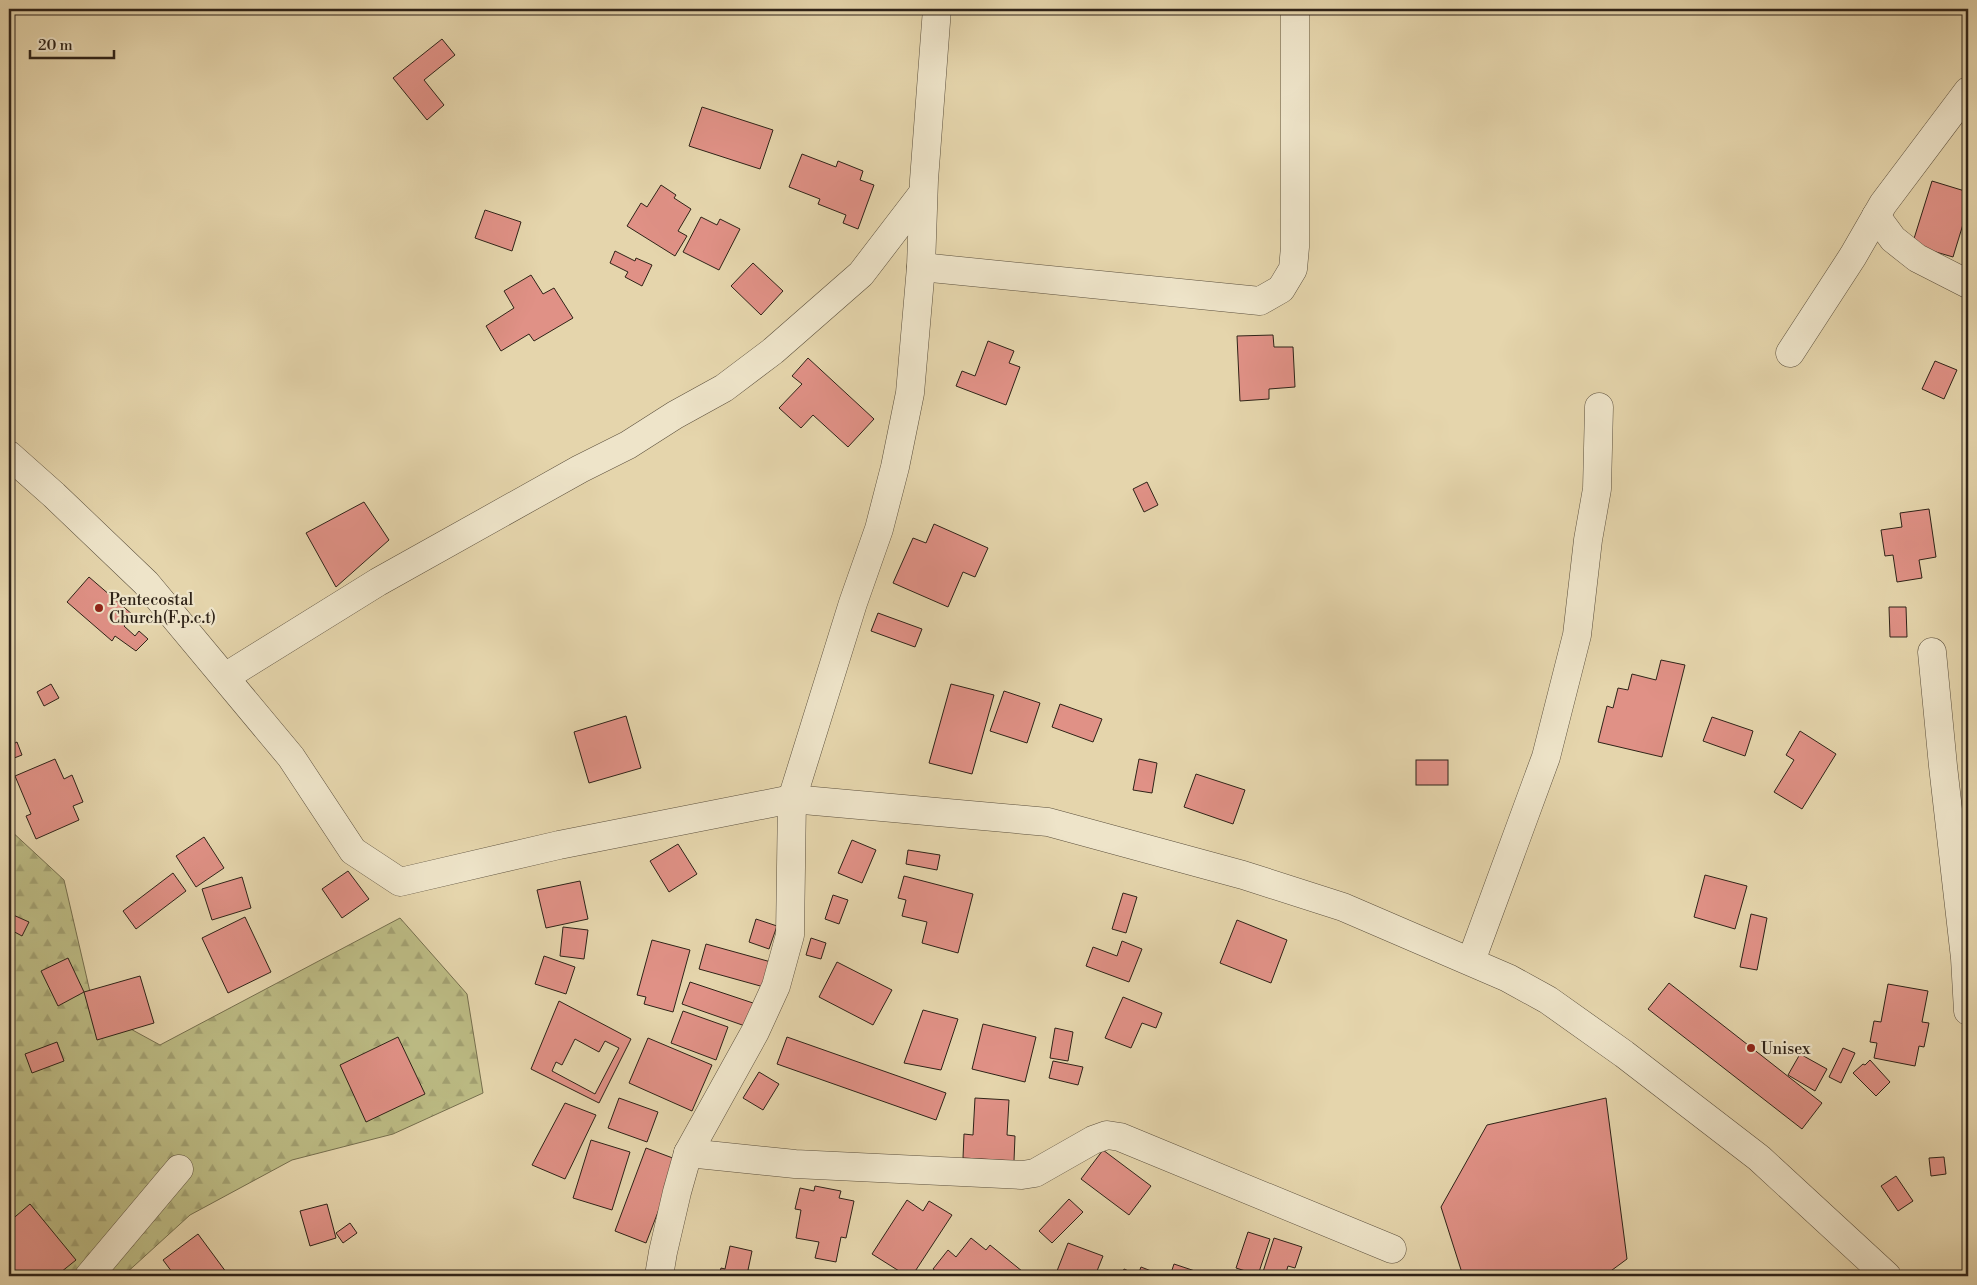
<svg xmlns="http://www.w3.org/2000/svg" width="1977" height="1285" font-family="'Libre Bodoni',serif">
<style>
.forest{fill:url(#forest-firs);stroke:#766f4e}
.building{fill:#e09186;stroke:#2f2318;fill-rule:evenodd}
.lines{fill:none;stroke-linecap:round;stroke-linejoin:round}
.minor-casing{stroke:#5c503d;stroke-width:29}
.minor{stroke:#eee4c9;stroke-width:28}
.poi-dot{fill:#8f2418;stroke:#eee4c9;stroke-width:2}
.labels{text-anchor:middle;stroke-width:4.5;stroke-linejoin:round;paint-order:stroke}
.poi-label{font-size:16px;fill:#2f2318;stroke:#eee4c9;text-anchor:start}
</style>
<defs>
<pattern id="forest-firs" width="22" height="20" patternUnits="userSpaceOnUse" patternTransform="scale(1.25)"><rect width="22" height="20" fill="#bcbb84"/><path d="M5 1l3.5 6h-7zM16 11l3.5 6h-7z" fill="#a2a071"/></pattern>
</defs>
<rect width="100%" height="100%" fill="#e5d5ac"/>
<filter id="stains"><feTurbulence type="fractalNoise" baseFrequency=".004" numOctaves="4"/><feColorMatrix values="0 0 0 0 .2 0 0 0 0 .09 0 0 0 0 .02 0 0 0 .5 -.17"/></filter>
<radialGradient id="worn" r=".72"><stop offset=".6" stop-color="#630" stop-opacity="0"/><stop offset="1" stop-color="#630" stop-opacity=".3"/></radialGradient>
<path class="forest" d="M 9,829 L 64,880 L 94,1009 L 160,1045 L 400,918 L 467,994 L 483,1093 L 393,1134 L 292,1160 L 190,1215 L 123,1276 L 9,1276 Z"/>
<g class="building">
<path d="M 442,39 L 455,55 L 424,80 L 444,105 L 427,120 L 393,78 Z"/>
<path d="M 702,107 L 773,130 L 760,169 L 689,146 Z"/>
<path d="M 802,154 L 836,167 L 838,161 L 863,171 L 860,180 L 874,185 L 858,229 L 843,223 L 846,215 L 818,204 L 820,199 L 789,187 Z"/>
<path d="M 1932,181 L 1968,192 L 1968,208 L 1953,257 L 1912,245 Z"/>
<path d="M 661,185 L 676,195 L 674,198 L 691,209 L 678,231 L 687,236 L 675,256 L 627,226 L 641,203 L 647,207 Z"/>
<path d="M 485,210 L 521,222 L 512,251 L 475,238 Z"/>
<path d="M 701,217 L 717,225 L 720,219 L 740,229 L 719,270 L 683,252 Z"/>
<path d="M 615,251 L 635,261 L 636,258 L 652,265 L 642,286 L 625,277 L 628,272 L 610,263 Z"/>
<path d="M 753,263 L 783,291 L 761,315 L 731,286 Z"/>
<path d="M 531,275 L 543,294 L 554,288 L 573,318 L 534,341 L 529,334 L 501,351 L 486,326 L 514,308 L 504,291 Z"/>
<path d="M 1273,335 L 1274,347 L 1293,347 L 1295,387 L 1269,389 L 1269,399 L 1240,401 L 1237,336 Z"/>
<path d="M 988,341 L 1014,351 L 1009,363 L 1020,367 L 1006,405 L 956,386 L 962,371 L 975,376 Z"/>
<path d="M 808,358 L 874,419 L 848,447 L 813,415 L 801,428 L 779,408 L 802,384 L 792,376 Z"/>
<path d="M 1935,361 L 1957,370 L 1944,399 L 1922,389 Z"/>
<path d="M 1147,482 L 1158,505 L 1144,512 L 1133,489 Z"/>
<path d="M 364,502 L 389,540 L 336,587 L 306,533 Z"/>
<path d="M 1929,509 L 1936,557 L 1919,560 L 1922,578 L 1897,582 L 1893,555 L 1885,556 L 1881,530 L 1902,527 L 1900,513 Z"/>
<path d="M 934,524 L 988,548 L 975,577 L 963,572 L 948,607 L 893,583 L 913,538 L 926,543 Z"/>
<path d="M 89,577 L 133,615 L 124,626 L 135,636 L 139,631 L 148,639 L 136,651 L 115,636 L 112,641 L 67,602 Z"/>
<path d="M 1889,607 L 1906,607 L 1907,637 L 1890,637 Z"/>
<path d="M 878,613 L 922,629 L 915,647 L 871,631 Z"/>
<path d="M 1661,660 L 1685,665 L 1662,757 L 1598,742 L 1607,706 L 1613,708 L 1618,688 L 1628,690 L 1632,674 L 1656,680 Z"/>
<path d="M 51,684 L 59,698 L 44,706 L 37,692 Z"/>
<path d="M 951,684 L 994,695 L 972,774 L 929,763 Z"/>
<path d="M 1004,691 L 1040,703 L 1027,743 L 990,731 Z"/>
<path d="M 1060,704 L 1102,719 L 1093,742 L 1052,727 Z"/>
<path d="M 626,716 L 641,768 L 589,783 L 574,732 Z"/>
<path d="M 1712,717 L 1753,731 L 1745,756 L 1703,741 Z"/>
<path d="M 1800,731 L 1836,754 L 1802,809 L 1774,792 L 1794,760 L 1786,755 Z"/>
<path d="M 17,742 L 22,755 L 9,760 L 9,746 Z"/>
<path d="M 55,759 L 64,779 L 72,775 L 83,802 L 73,806 L 79,820 L 36,839 L 26,816 L 31,814 L 15,776 Z"/>
<path d="M 1139,759 L 1157,763 L 1152,793 L 1133,790 Z"/>
<rect x="1416" y="760" width="32" height="25"/>
<path d="M 1196,774 L 1245,790 L 1233,824 L 1184,807 Z"/>
<path d="M 204,837 L 224,868 L 196,887 L 176,856 Z"/>
<path d="M 852,840 L 876,850 L 862,883 L 838,873 Z"/>
<path d="M 678,844 L 697,874 L 669,892 L 650,861 Z"/>
<path d="M 908,850 L 940,855 L 937,870 L 906,864 Z"/>
<path d="M 348,871 L 369,899 L 342,918 L 322,889 Z"/>
<path d="M 173,873 L 186,891 L 136,929 L 123,911 Z"/>
<path d="M 1705,875 L 1747,886 L 1735,929 L 1694,917 Z"/>
<path d="M 904,876 L 973,894 L 958,953 L 922,943 L 927,922 L 902,916 L 906,900 L 898,898 Z"/>
<path d="M 242,877 L 251,908 L 212,920 L 202,889 Z"/>
<path d="M 580,881 L 588,919 L 546,928 L 537,890 Z"/>
<path d="M 1123,893 L 1137,897 L 1126,933 L 1112,929 Z"/>
<path d="M 833,895 L 848,900 L 839,924 L 825,919 Z"/>
<path d="M 11,914 L 29,922 L 22,936 L 9,929 L 9,919 Z"/>
<path d="M 1751,914 L 1767,918 L 1757,970 L 1740,967 Z"/>
<path d="M 245,917 L 271,972 L 228,993 L 202,938 Z"/>
<path d="M 756,919 L 777,926 L 769,949 L 749,942 Z"/>
<path d="M 1237,920 L 1287,940 L 1271,983 L 1220,963 Z"/>
<path d="M 563,927 L 588,930 L 584,959 L 560,956 Z"/>
<path d="M 811,938 L 826,943 L 821,959 L 806,955 Z"/>
<path d="M 652,940 L 690,950 L 673,1012 L 644,1004 L 646,997 L 637,995 Z"/>
<path d="M 1122,941 L 1142,949 L 1129,982 L 1086,966 L 1093,947 L 1117,956 Z"/>
<path d="M 706,944 L 771,962 L 764,987 L 699,969 Z"/>
<path d="M 544,956 L 575,967 L 566,994 L 535,984 Z"/>
<path d="M 68,958 L 84,992 L 58,1006 L 41,971 Z"/>
<path d="M 837,962 L 892,990 L 873,1025 L 819,997 Z"/>
<path d="M 140,976 L 154,1023 L 97,1040 L 84,992 Z"/>
<path d="M 690,982 L 756,1004 L 748,1027 L 682,1004 Z"/>
<path d="M 1669,983 L 1822,1103 L 1802,1129 L 1648,1009 Z"/>
<path d="M 1888,984 L 1928,991 L 1922,1022 L 1929,1023 L 1924,1047 L 1919,1046 L 1915,1066 L 1874,1058 L 1877,1043 L 1870,1042 L 1874,1021 L 1881,1022 Z"/>
<path d="M 1123,997 L 1162,1013 L 1156,1028 L 1142,1023 L 1131,1048 L 1105,1038 Z"/>
<path d="M 559,1001 L 631,1039 L 599,1103 L 531,1069 ZM 575,1039 L 599,1052 L 605,1041 L 619,1048 L 595,1094 L 552,1071 L 556,1062 L 562,1065 Z"/>
<path d="M 923,1010 L 958,1019 L 941,1070 L 904,1063 Z"/>
<path d="M 683,1011 L 728,1027 L 716,1060 L 671,1043 Z"/>
<path d="M 983,1024 L 1036,1037 L 1025,1082 L 972,1069 Z"/>
<path d="M 1055,1028 L 1073,1032 L 1068,1061 L 1050,1058 Z"/>
<path d="M 398,1037 L 425,1094 L 366,1122 L 340,1065 Z"/>
<path d="M 787,1037 L 946,1093 L 936,1120 L 777,1064 Z"/>
<path d="M 648,1038 L 712,1065 L 692,1111 L 629,1083 Z"/>
<path d="M 57,1042 L 64,1061 L 32,1073 L 25,1054 Z"/>
<path d="M 1843,1048 L 1855,1053 L 1841,1083 L 1829,1077 Z"/>
<path d="M 1800,1054 L 1827,1069 L 1815,1091 L 1788,1075 Z"/>
<path d="M 1870,1060 L 1890,1082 L 1876,1096 L 1853,1073 L 1863,1064 L 1865,1065 Z"/>
<path d="M 1053,1061 L 1083,1067 L 1078,1085 L 1049,1078 Z"/>
<path d="M 759,1072 L 779,1084 L 763,1110 L 743,1098 Z"/>
<path d="M 619,1098 L 658,1112 L 647,1142 L 608,1128 Z"/>
<path d="M 975,1098 L 1009,1100 L 1007,1135 L 1015,1136 L 1014,1161 L 963,1158 L 964,1134 L 973,1135 Z"/>
<path d="M 1606,1098 L 1627,1259 L 1604,1276 L 1463,1276 L 1441,1207 L 1487,1125 Z"/>
<path d="M 565,1103 L 596,1115 L 565,1179 L 532,1165 Z"/>
<path d="M 591,1140 L 630,1152 L 612,1210 L 573,1198 Z"/>
<path d="M 646,1148 L 678,1160 L 646,1243 L 615,1231 Z"/>
<path d="M 1103,1150 L 1151,1186 L 1129,1215 L 1081,1179 Z"/>
<path d="M 1944,1157 L 1946,1174 L 1931,1176 L 1929,1158 Z"/>
<path d="M 1896,1176 L 1913,1201 L 1898,1211 L 1881,1186 Z"/>
<path d="M 815,1186 L 841,1191 L 839,1198 L 854,1201 L 846,1238 L 841,1237 L 836,1262 L 815,1258 L 819,1242 L 796,1238 L 801,1210 L 795,1209 L 800,1188 L 814,1191 Z"/>
<path d="M 1069,1199 L 1083,1212 L 1052,1243 L 1039,1231 Z"/>
<path d="M 907,1200 L 923,1211 L 929,1201 L 952,1215 L 912,1276 L 907,1276 L 872,1254 Z"/>
<path d="M 30,1204 L 76,1260 L 56,1276 L 9,1276 L 9,1222 Z"/>
<path d="M 327,1204 L 336,1238 L 310,1246 L 300,1211 Z"/>
<path d="M 350,1223 L 357,1233 L 343,1243 L 336,1233 Z"/>
<path d="M 1248,1232 L 1270,1239 L 1258,1275 L 1236,1268 Z"/>
<path d="M 198,1234 L 229,1276 L 175,1276 L 163,1260 Z"/>
<path d="M 971,1238 L 986,1250 L 990,1245 L 1028,1276 L 943,1276 L 933,1269 L 948,1250 L 956,1257 Z"/>
<path d="M 1274,1238 L 1302,1247 L 1295,1268 L 1288,1266 L 1285,1276 L 1262,1275 Z"/>
<path d="M 1068,1243 L 1103,1256 L 1095,1276 L 1055,1276 Z"/>
<path d="M 730,1246 L 752,1251 L 748,1270 L 770,1276 L 719,1276 L 721,1268 L 725,1269 Z"/>
<path d="M 1174,1264 L 1210,1276 L 1170,1276 Z"/>
<path d="M 1141,1267 L 1164,1276 L 1121,1276 L 1124,1269 L 1138,1275 Z"/>
</g>
<g class="lines">
<g class="minor-casing">
<g id="minor">
<path d="M 1876,216 L 1893,239 L 1917,258 L 1968,284"/>
<path d="M 921,267 L 1260,301 L 1281,289 L 1293,269 L 1295,247 L 1295,9"/>
<path d="M 1790,353 L 1853,256 L 1883,204 L 1968,91"/>
<path d="M 9,455 L 54,495 L 146,583 L 291,757 L 353,851 L 400,882 L 559,845 L 792,799 L 1048,822 L 1243,875 L 1343,907 L 1508,978 L 1548,1000 L 1624,1054 L 1759,1158 L 1887,1276"/>
<path d="M 1932,652 L 1943,766 L 1965,958 L 1968,1011"/>
<path d="M 225,677 L 378,582 L 580,469 L 628,445 L 675,415 L 724,388 L 773,351 L 861,274 L 923,193"/>
<path d="M 1471,961 L 1546,757 L 1577,635 L 1588,540 L 1597,489 L 1599,407"/>
<path d="M 688,1153 L 795,1164 L 1022,1175 L 1035,1173 L 1093,1140 L 1107,1135 L 1120,1137 L 1392,1249"/>
<path d="M 89,1276 L 179,1169"/>
<path d="M 659,1276 L 663,1252 L 677,1192 L 688,1153 L 755,1032 L 776,986 L 790,935 L 792,799 L 853,603 L 879,529 L 895,467 L 910,393 L 921,267 L 924,180 L 937,9"/>
</g>
</g>
<use href="#minor" class="minor"/>
</g>
<g class="poi-dot">
<circle cx="99" cy="608" r="5"/>
<circle cx="1751" cy="1048" r="5"/>
</g>
<g class="labels">
<g class="poi-label">
<text x="109" y="605">Pentecostal<tspan x="109" dy="18">Church(F.p.c.t)</tspan></text>
<text x="1761" y="1054">Unisex</text>
</g>
</g>
<rect width="1977" height="1285" fill="none" stroke="#e5d5ac" stroke-width="30"/>
<rect x="10" y="10" width="1957" height="1265" fill="none" stroke="#2f2318" stroke-width="2.5"/>
<rect x="15" y="15" width="1947" height="1255" fill="none" stroke="#2f2318"/>
<path d="M30 50v8h84v-8" fill="none" stroke="#2f2318" stroke-width="2.5"/>
<text x="38" y="50" font-size="15" fill="#2f2318" stroke="#eee4c9" stroke-width="4" paint-order="stroke">20 m</text>
<rect width="100%" height="100%" filter="url(#stains)"/>
<rect width="100%" height="100%" fill="url(#worn)"/>
</svg>
